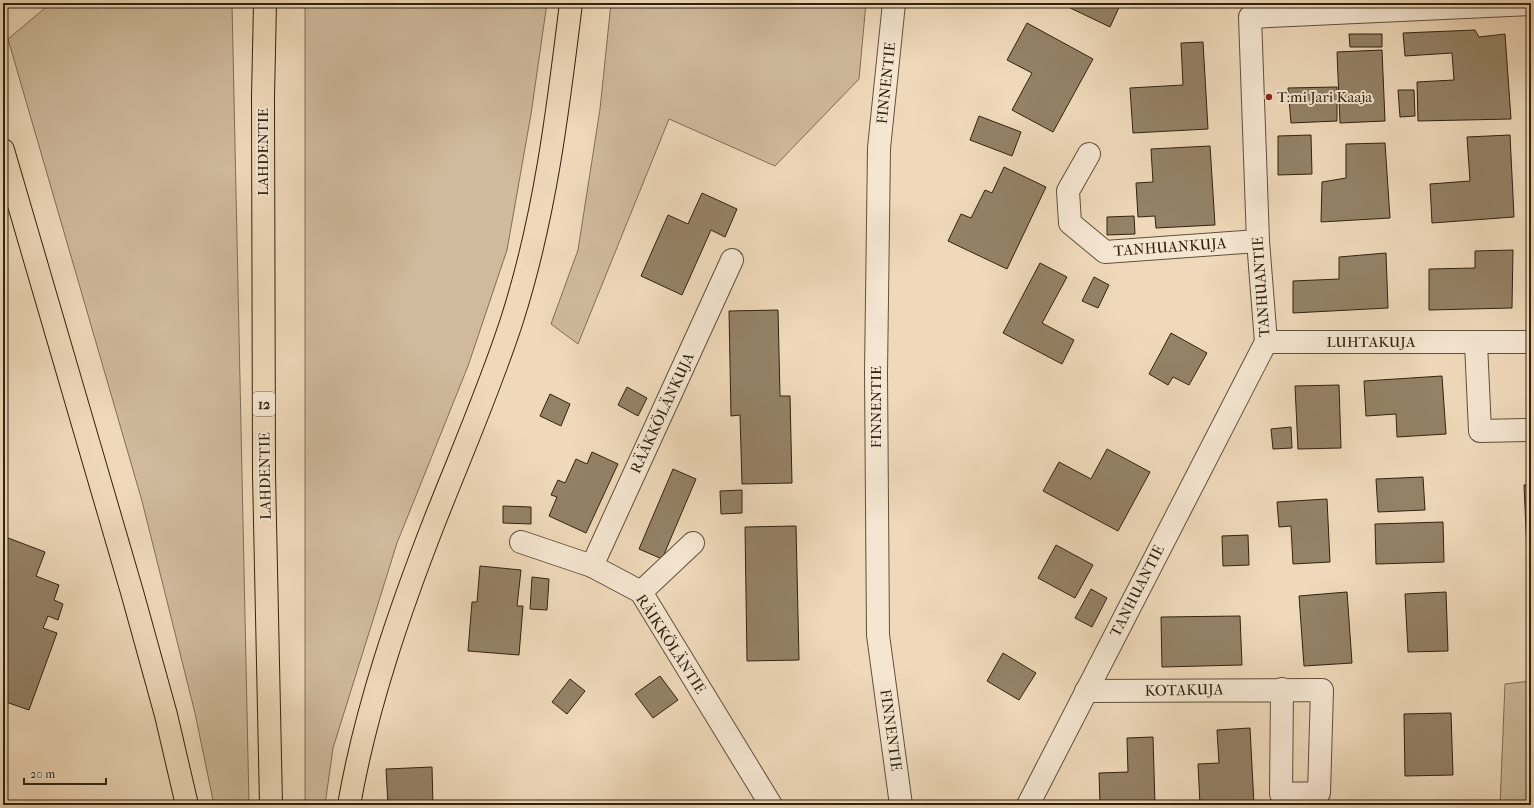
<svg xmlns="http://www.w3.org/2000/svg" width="1534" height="808" font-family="'IM FELL French Canon',serif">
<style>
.green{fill:#cfba9d;stroke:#806e56}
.building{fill:#948267;stroke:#32230e}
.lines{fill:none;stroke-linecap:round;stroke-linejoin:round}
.minor-casing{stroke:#615039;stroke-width:24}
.tertiary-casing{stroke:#615039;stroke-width:24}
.trunk-casing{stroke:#32230e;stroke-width:24}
.minor{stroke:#f5e6d2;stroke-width:22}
.tertiary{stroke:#f5e6d2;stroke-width:22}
.trunk{stroke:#efd9ba;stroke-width:22}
.poi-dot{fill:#8f2418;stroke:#f5e6d2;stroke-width:1.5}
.labels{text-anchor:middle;stroke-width:4;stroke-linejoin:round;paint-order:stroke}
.shield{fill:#f5e6d2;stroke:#6c5e49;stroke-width:1}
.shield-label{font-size:14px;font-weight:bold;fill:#32230e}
.street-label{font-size:15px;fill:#32230e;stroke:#f5e6d2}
.poi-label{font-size:15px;fill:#32230e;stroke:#f5e6d2;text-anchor:start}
</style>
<rect width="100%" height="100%" fill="#efd9ba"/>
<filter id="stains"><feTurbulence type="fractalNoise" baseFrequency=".005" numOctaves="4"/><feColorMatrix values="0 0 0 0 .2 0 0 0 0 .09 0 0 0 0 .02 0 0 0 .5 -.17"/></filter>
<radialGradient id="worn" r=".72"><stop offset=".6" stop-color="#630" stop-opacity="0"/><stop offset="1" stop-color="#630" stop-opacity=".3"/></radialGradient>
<g class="green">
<path d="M 51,3 L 232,3 L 249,805 L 214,805 L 195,713 L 142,501 L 8,39 Z"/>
<path d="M 305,3 L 547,3 L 531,114 L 507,250 L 468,366 L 397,543 L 333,748 L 325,805 L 305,805 Z"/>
<path d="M 611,3 L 866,3 L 859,79 L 775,166 L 669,119 L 578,344 L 551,324 L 578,250 L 600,109 Z"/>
<path d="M 1531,681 L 1531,805 L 1500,805 L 1505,684 Z"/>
</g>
<g class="building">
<path d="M 1063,3 L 1121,3 L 1110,27 L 1062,4 Z"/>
<path d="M 1027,23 L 1093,59 L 1053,132 L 1012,110 L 1032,73 L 1007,60 Z"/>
<path d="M 1475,30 L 1479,37 L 1505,34 L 1511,119 L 1418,121 L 1417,82 L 1454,80 L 1452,53 L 1405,56 L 1403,33 Z"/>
<path d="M 1349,34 L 1382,34 L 1382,47 L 1350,47 Z"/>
<path d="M 1203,42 L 1208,129 L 1133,133 L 1130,88 L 1183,85 L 1181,43 Z"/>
<path d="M 1382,50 L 1385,121 L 1340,123 L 1337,52 Z"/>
<path d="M 1337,87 L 1337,121 L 1291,123 L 1288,88 Z"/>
<path d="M 1398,90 L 1414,90 L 1415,116 L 1400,117 Z"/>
<path d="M 979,116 L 1021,132 L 1012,156 L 970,140 Z"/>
<path d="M 1311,135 L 1312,174 L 1278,175 L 1278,136 Z"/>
<path d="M 1510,135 L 1514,217 L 1432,223 L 1430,184 L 1470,181 L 1467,137 Z"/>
<path d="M 1385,143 L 1390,218 L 1321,222 L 1322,182 L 1346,178 L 1346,144 Z"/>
<path d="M 1210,146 L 1215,225 L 1156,228 L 1155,216 L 1138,217 L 1136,183 L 1153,182 L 1151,149 Z"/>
<path d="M 1004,167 L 1046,187 L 1007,269 L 948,241 L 961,214 L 971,218 L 985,190 L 992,193 Z"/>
<path d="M 702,193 L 737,209 L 725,237 L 711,230 L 682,295 L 641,276 L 668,215 L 688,224 Z"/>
<path d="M 1134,216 L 1135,234 L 1107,235 L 1107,217 Z"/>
<path d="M 1513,250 L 1512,308 L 1429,310 L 1429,269 L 1475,268 L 1475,251 Z"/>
<path d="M 1386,253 L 1388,308 L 1293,313 L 1293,281 L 1339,279 L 1339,257 Z"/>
<path d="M 1040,263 L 1067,277 L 1042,323 L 1074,340 L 1062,364 L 1003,333 Z"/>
<path d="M 1094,277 L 1109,285 L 1098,308 L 1082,301 Z"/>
<path d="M 778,310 L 780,396 L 790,396 L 792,483 L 742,484 L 740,415 L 731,416 L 729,311 Z"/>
<path d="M 1171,333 L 1207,353 L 1189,385 L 1173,377 L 1168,385 L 1149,374 Z"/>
<path d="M 1442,376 L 1446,434 L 1397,437 L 1396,414 L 1366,416 L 1364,381 Z"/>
<path d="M 1339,385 L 1341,448 L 1298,449 L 1295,386 Z"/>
<path d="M 627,387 L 647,398 L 638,416 L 618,405 Z"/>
<path d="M 550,394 L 570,404 L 561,426 L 540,416 Z"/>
<path d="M 1291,427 L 1292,448 L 1273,449 L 1271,429 Z"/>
<path d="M 1107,449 L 1150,472 L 1118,531 L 1043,491 L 1059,462 L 1091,479 Z"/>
<path d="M 592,452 L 618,464 L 586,533 L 549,516 L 557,497 L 551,495 L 558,480 L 565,483 L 576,459 L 587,464 Z"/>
<path d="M 673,469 L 696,479 L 662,559 L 639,549 Z"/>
<path d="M 1423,477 L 1425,510 L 1378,512 L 1376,479 Z"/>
<path d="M 1531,484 L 1531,641 L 1524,485 Z"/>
<path d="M 742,490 L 742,513 L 721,514 L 720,491 Z"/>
<path d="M 1327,499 L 1330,562 L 1293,564 L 1291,526 L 1279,527 L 1277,502 Z"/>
<path d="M 503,506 L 531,507 L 531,524 L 503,523 Z"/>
<path d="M 1443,522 L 1444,562 L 1376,564 L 1375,524 Z"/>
<path d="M 796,526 L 799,660 L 747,661 L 745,527 Z"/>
<path d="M 1248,535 L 1249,565 L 1223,566 L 1222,536 Z"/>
<path d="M 3,536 L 45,552 L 36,576 L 59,585 L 54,600 L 63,604 L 58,620 L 48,616 L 43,628 L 57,633 L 29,710 L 3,701 Z"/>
<path d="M 1056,545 L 1093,565 L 1075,598 L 1038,578 Z"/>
<path d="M 480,566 L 521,570 L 517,606 L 523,606 L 519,655 L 468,651 L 472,602 L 477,602 Z"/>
<path d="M 532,577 L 549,579 L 547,610 L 530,609 Z"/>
<path d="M 1091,589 L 1107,598 L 1092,627 L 1075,618 Z"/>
<path d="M 1347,592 L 1352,663 L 1304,666 L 1299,596 Z"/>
<path d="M 1446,592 L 1448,651 L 1408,652 L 1405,594 Z"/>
<path d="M 1240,616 L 1242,665 L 1162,667 L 1161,617 Z"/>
<path d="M 1003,653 L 1036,673 L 1019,700 L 987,681 Z"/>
<path d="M 660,676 L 678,700 L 653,718 L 635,694 Z"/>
<path d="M 570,679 L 585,691 L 567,714 L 552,702 Z"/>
<path d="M 1451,713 L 1453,775 L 1405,776 L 1404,714 Z"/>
<path d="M 1250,728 L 1254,805 L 1200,805 L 1198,764 L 1219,763 L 1217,730 Z"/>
<path d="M 1153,737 L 1155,805 L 1100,805 L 1099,773 L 1128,772 L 1127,738 Z"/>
<path d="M 432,767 L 433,805 L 388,805 L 386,769 Z"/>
</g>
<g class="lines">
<g class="minor-casing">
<g id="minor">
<path d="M 1089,154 L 1068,191 L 1070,223 L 1105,252 L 1258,241"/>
<path d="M 1266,342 L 1531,342"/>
<path d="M 1476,343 L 1480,431 L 1531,430"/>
<path d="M 521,542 L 592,566 L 641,592 L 771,805"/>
<path d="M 592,566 L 732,260"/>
<path d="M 641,592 L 693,543"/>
<path d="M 1086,691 L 1322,690 L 1319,793 L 1281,794 L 1282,689"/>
<path d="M 1028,805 L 1266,342 L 1258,241 L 1250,17 L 1531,4"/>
</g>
</g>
<g class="tertiary-casing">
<path id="tertiary" d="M 894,3 L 879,148 L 876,373 L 878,635 L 901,805"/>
</g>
<g class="trunk-casing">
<g id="trunk">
<path d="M 265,3 L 263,97 L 264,474 L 271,805"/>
<path d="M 3,150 L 132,592 L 166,715 L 187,805"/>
<path d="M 349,805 C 366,708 399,612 435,520 C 461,454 490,388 512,320 C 545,217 558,110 571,3"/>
</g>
</g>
<use href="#minor" class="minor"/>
<use href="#tertiary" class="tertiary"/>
<use href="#trunk" class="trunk"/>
</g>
<circle class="poi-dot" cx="1269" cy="97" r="4"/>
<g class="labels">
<rect class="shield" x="253" y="392" width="22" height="24" rx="3"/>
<g class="shield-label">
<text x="264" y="409">12</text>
</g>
<g class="street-label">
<text transform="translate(886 83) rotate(-84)" y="5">FINNENTIE</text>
<text transform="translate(263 152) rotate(-90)" y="5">LAHDENTIE</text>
<text transform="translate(1170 247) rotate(-4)" y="5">TANHUANKUJA</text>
<text transform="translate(1261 287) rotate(-94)" y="5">TANHUANTIE</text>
<text x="1371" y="347">LUHTAKUJA</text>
<text transform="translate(876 407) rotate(-90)" y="5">FINNENTIE</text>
<text transform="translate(662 413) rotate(-65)" y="5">RÄÄKKÖLÄNKUJA</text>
<text transform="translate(265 476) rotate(-91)" y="5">LAHDENTIE</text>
<text transform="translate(1137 591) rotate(-63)" y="5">TANHUANTIE</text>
<text transform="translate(671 644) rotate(57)" y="5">RÄIKKÖLÄNTIE</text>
<text transform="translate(1184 690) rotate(-1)" y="5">KOTAKUJA</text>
<text transform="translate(891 730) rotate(82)" y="5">FINNENTIE</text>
</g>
<g class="poi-label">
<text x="1277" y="102">T:mi Jari Kaaja</text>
</g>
</g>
<rect width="1534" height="808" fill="none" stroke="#efd9ba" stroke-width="16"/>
<rect x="4" y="4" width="1526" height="800" fill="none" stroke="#32230e" stroke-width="2"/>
<rect x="8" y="8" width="1518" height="792" fill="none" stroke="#32230e"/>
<path d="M24 778v6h82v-6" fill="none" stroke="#32230e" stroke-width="2"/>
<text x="30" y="778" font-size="12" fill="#32230e" stroke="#f5e6d2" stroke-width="3" paint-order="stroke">20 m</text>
<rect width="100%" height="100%" filter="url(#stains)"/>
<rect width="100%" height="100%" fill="url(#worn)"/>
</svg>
